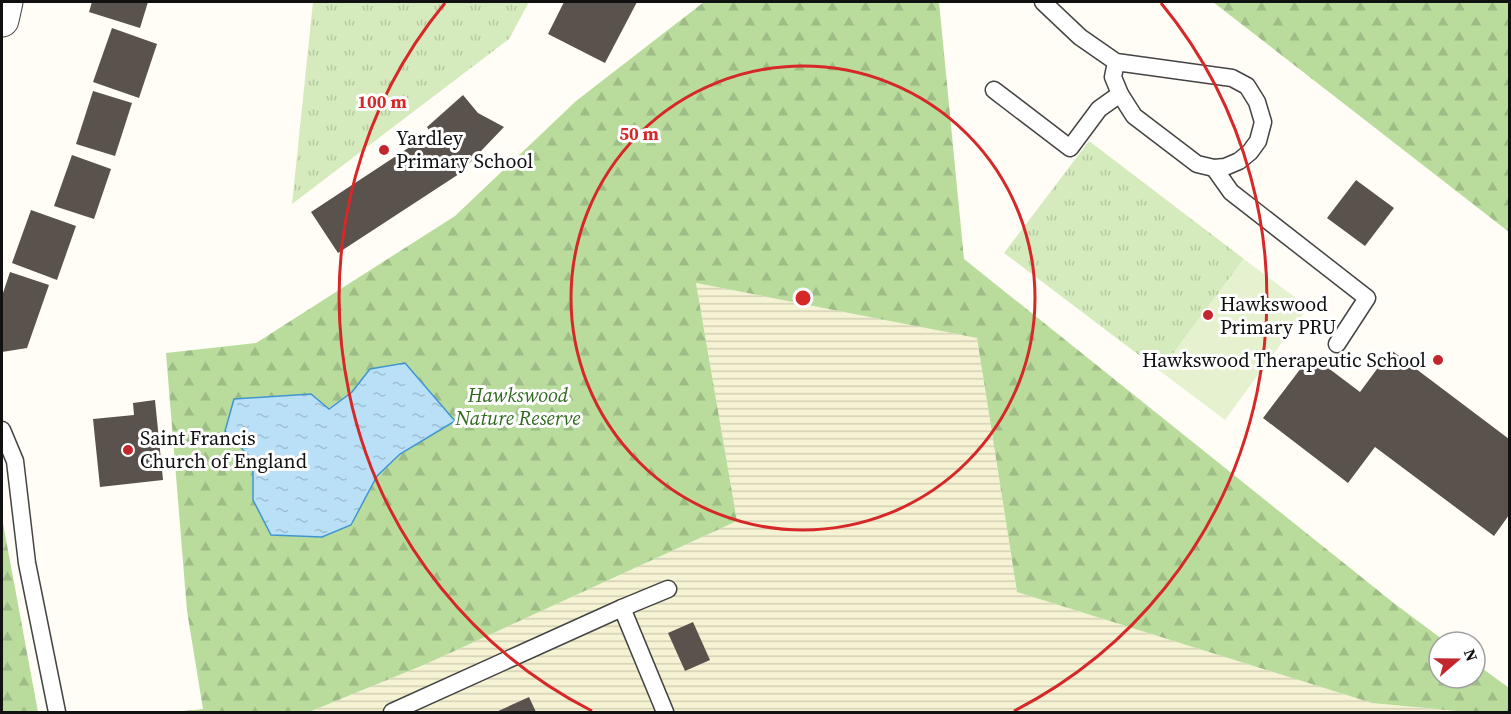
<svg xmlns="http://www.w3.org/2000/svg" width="1511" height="714" font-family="'Source Serif 4',serif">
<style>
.farmland{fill:url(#farmland-rules)}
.grass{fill:url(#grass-tufts)}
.forest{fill:url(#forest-firs);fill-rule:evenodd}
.pitch{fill:#e6f2cf}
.water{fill:url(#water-ripples);stroke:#3f96cf;stroke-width:1.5}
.building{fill:#5a524d}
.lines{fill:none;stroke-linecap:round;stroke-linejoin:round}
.lane-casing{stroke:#444;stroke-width:19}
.street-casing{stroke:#444;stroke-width:35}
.lane{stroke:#fff;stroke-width:16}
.street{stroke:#fff;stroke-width:33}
.ring{fill:none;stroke:#d62828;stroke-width:3}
.poi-dot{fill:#c4262e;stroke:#fff;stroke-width:2}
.labels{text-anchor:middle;stroke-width:6;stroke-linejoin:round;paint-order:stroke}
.poi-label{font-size:20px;fill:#111;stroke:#fff;text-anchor:start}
.park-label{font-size:20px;font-style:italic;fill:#2f6b1f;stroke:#fff}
.centre{fill:#d62828;stroke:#fff;stroke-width:3}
.ring-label{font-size:18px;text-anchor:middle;font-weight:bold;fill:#d62828;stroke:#fff;stroke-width:6;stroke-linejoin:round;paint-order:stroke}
</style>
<defs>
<pattern id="farmland-rules" width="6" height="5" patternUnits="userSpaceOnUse" patternTransform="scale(1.5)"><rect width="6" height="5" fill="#f6f3d4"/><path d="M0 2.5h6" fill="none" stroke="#d2cfb5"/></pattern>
<pattern id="grass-tufts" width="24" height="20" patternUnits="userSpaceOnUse" patternTransform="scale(1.5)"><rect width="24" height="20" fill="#d5ebbd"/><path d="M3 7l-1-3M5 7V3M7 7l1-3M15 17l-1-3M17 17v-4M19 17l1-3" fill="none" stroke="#b6c8a1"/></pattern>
<pattern id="forest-firs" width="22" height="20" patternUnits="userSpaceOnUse" patternTransform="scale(1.5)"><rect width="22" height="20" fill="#b9dc9c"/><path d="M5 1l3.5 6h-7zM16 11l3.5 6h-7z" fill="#9ebc85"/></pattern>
<pattern id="water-ripples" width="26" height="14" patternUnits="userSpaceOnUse" patternTransform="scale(1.5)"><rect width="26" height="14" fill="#b9e0f7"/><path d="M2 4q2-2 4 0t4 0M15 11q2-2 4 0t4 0" fill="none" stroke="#9ebfd3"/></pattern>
</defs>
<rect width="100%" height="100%" fill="#fffdf5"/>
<path class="farmland" d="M 696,283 L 977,338 L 1017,592 L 1372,703 L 1468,712 L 309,712 L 426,664 L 737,521 Z"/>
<g class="grass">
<path d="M 313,2 L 529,2 L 509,39 L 292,204 Z"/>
<path d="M 1089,141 L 1244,259 L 1160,371 L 1004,253 Z"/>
</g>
<g class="forest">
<path d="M 704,2 L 939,2 L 964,259 L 1395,604 L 1446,642 L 1439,642 L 1439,678 L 1475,678 L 1475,663 L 1509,688 L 1509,712 L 1468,712 L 1372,703 L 1017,592 L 977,338 L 696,283 L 737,521 L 426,664 L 309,712 L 174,712 L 203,709 L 187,611 L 166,353 L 256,343 L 455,216 L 576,101 ZM 405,363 L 455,421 L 400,454 L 377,476 L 351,525 L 253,500 L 253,460 L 352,392 L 370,369 Z"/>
<path d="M 1213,2 L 1509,2 L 1509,232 Z"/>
<path d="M 2,518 L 38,712 L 2,712 Z"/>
</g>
<path class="pitch" d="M 1244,259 L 1308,307 L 1225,420 L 1160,371 Z"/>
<path class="water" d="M 405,363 L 455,421 L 400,454 L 377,476 L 351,525 L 322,537 L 271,535 L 253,500 L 253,460 L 225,431 L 234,399 L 311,394 L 329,409 L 352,392 L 370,369 Z"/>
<g class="building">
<path d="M 92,2 L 148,2 L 140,28 L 89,12 Z"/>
<path d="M 564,2 L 637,2 L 605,63 L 548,34 Z"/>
<path d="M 112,28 L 157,44 L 139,98 L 93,82 Z"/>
<path d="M 93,91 L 132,103 L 115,156 L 76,144 Z"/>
<path d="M 463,95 L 478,113 L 504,127 L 459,174 L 338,253 L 311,212 L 431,133 L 427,127 Z"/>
<path d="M 72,155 L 111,169 L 94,219 L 54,206 Z"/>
<path d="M 1356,180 L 1394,208 L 1365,246 L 1327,218 Z"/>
<path d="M 31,210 L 76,226 L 57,280 L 12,263 Z"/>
<path d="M 10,272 L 49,285 L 27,348 L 2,352 L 2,296 Z"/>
<path d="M 1391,350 L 1509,439 L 1509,515 L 1494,536 L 1375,447 L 1348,483 L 1263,418 L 1311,355 L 1360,392 Z"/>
<path d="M 155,400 L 163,480 L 100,487 L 93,419 L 134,415 L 133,403 Z"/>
<path d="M 693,622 L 710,660 L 685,671 L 668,633 Z"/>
<path d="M 529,697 L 536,712 L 496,712 Z"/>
</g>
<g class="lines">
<g class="lane-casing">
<g id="lane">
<path d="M 1043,2 L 1080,37 L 1116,62 L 1232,78 L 1247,86 L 1257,102 L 1263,122 L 1258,141 L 1250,152 L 1239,161 L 1225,167 L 1214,168 L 1197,164 L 1134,116 L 1120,94 L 1113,77 L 1116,62"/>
<path d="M 994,90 L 1070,148 L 1099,109 L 1120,94"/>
<path d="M 1214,168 L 1231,192 L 1367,298 L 1337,344"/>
<path d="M 2,430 L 15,461 L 27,563 L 57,712"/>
<path d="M 622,608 L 665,712"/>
<path d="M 392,712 L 622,608 L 668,589"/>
</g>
</g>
<g class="street-casing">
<path id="street" d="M 2,20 L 6,2"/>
</g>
<use href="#lane" class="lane"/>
<use href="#street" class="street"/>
</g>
<g class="ring">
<circle cx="803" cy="298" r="232"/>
<path d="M592 711A464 464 0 0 1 445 3M1161 3A464 464 0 0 1 1014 711"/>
</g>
<g class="poi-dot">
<circle cx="384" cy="150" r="6"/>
<circle cx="1208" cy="315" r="6"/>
<circle cx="1438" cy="360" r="6"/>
<circle cx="128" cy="450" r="6"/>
</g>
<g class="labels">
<g class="poi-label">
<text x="396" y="145">Yardley<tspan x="396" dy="23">Primary School</tspan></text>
<text x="1220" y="311">Hawkswood<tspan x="1220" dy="23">Primary PRU</tspan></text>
<text x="1426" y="367" text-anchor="end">Hawkswood Therapeutic School</text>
<text x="140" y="445">Saint Francis<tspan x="140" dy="23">Church of England</tspan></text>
</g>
<g class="park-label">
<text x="518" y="402">Hawkswood<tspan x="518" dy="23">Nature Reserve</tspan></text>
</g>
</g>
<circle cx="803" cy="298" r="9" class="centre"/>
<g class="ring-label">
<text x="382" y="108">100 m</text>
<text x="639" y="140">50 m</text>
</g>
<rect width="1511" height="714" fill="none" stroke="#111111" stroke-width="6"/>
<g transform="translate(1457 660) rotate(70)"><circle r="28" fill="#ffffff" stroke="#a0a0a0" stroke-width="1.5"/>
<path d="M0-4.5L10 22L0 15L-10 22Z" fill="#c4262e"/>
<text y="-9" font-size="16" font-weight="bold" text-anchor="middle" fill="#111111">N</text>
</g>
</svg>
